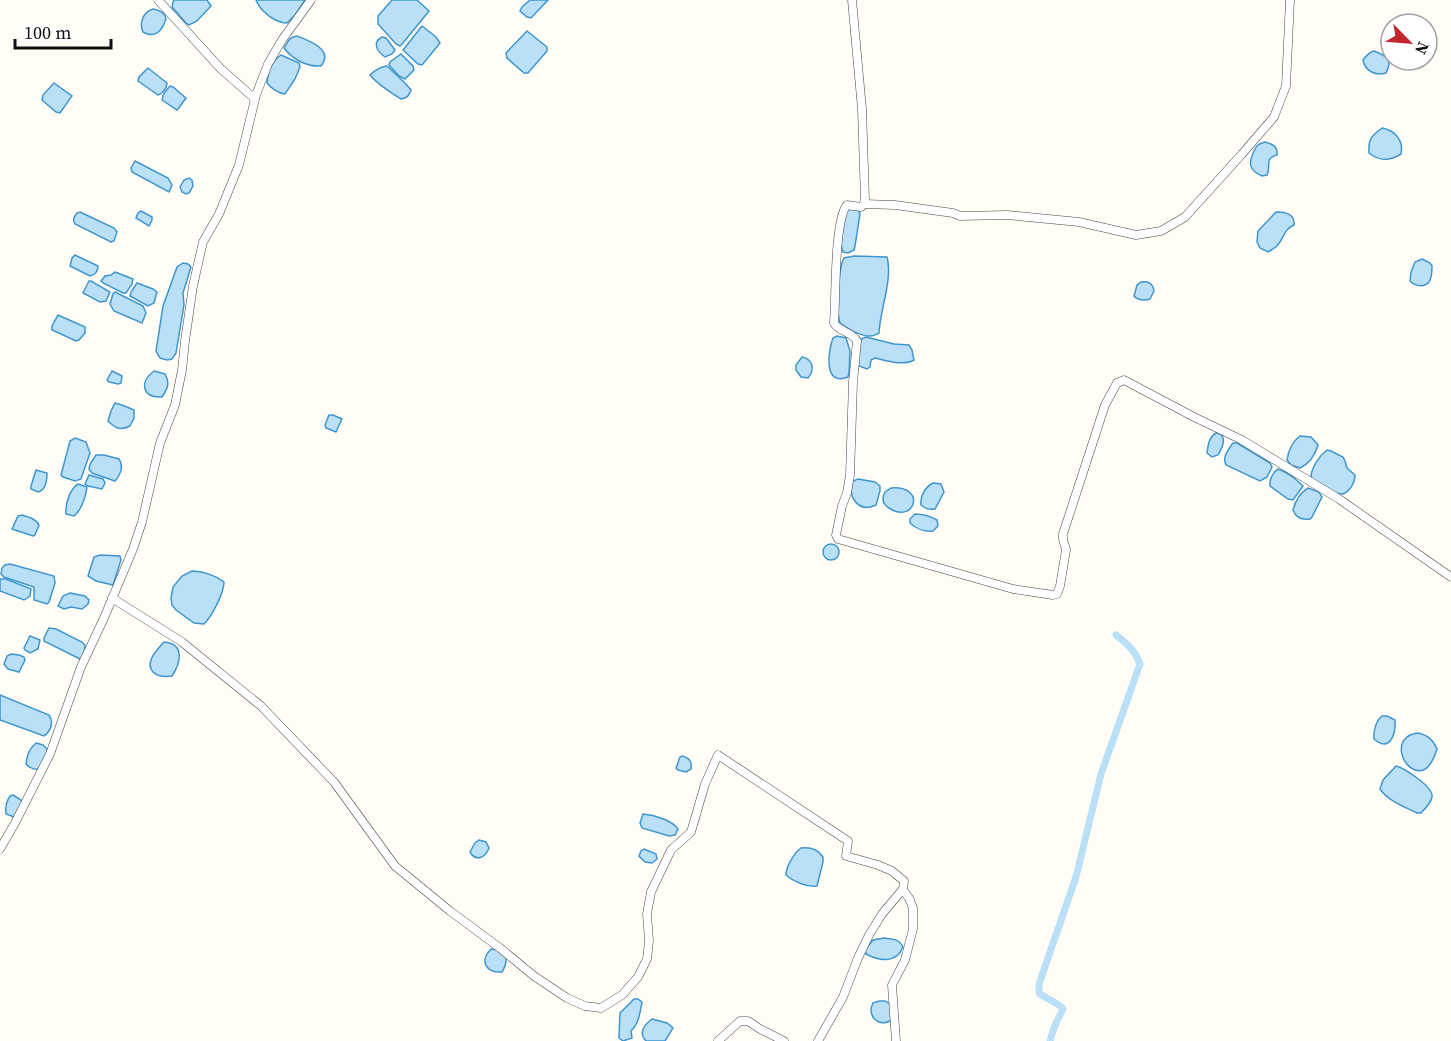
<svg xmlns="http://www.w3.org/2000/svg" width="1451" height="1041" font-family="'Source Serif 4',serif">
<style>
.water{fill:#b9e0f7;stroke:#3f96cf;stroke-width:1.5}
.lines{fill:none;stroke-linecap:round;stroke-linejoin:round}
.canal{stroke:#b9e0f7;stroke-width:7}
.minor-casing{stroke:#444;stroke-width:9}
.minor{stroke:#fff;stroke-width:8}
</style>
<rect width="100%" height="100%" fill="#fffdf5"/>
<g class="water">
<path d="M 174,0 L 207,0 L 211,6 L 197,21 L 189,25 L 186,23 L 172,7 L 173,2 Z"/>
<path d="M 256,0 L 305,0 L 295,15 L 287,23 C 275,23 260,11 256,0 Z"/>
<path d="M 392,0 L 417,0 L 429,11 L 403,43 L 400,46 L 396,44 L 378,24 L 378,16 Z"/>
<path d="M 530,0 L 548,0 L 531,18 L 527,17 L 520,11 L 522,7 Z"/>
<path d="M 153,9 C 159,10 165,12 166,19 C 162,31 155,39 143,32 C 139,23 143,12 153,9 Z"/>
<path d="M 422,26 L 436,37 L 440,43 L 422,65 L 418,64 L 403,50 Z"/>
<path d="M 527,31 L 547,47 L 547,51 L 528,73 L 524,73 L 507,58 L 506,53 Z"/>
<path d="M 297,36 C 310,41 334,50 321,66 C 307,67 292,59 284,48 C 288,42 289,37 297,36 Z"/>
<path d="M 382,37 L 386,38 L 395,50 L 392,54 L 385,57 C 378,52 371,43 382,37 Z"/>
<path d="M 1374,51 C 1387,56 1393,59 1386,73 C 1375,76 1365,71 1363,60 C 1366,56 1369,52 1374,51 Z"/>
<path d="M 401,54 L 413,66 L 414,70 L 405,79 L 399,76 L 389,65 L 390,62 Z"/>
<path d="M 281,55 L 299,63 L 300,67 L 295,79 L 285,94 C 278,93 272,89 267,83 C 268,72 272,61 281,55 Z"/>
<path d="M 387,66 L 405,83 L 411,90 C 409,96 407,98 401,99 C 390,92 378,85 370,75 C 375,70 380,67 387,66 Z"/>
<path d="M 148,68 L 167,83 C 167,88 163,93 158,95 L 138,81 L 139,77 Z"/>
<path d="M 54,83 L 72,96 L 60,113 L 56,112 L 42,100 L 43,95 Z"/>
<path d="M 170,86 L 173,87 L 186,98 L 178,109 L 177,110 L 162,100 L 164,93 Z"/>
<path d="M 1382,128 C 1395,130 1404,141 1401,154 C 1390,161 1380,162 1369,153 C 1368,140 1371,136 1382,128 Z"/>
<path d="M 1265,142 C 1272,144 1278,146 1277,155 C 1263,159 1272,166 1267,175 L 1262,176 C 1249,170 1248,164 1254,151 C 1257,145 1258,144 1265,142 Z"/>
<path d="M 135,161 L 168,178 L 172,185 L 169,192 L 132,172 L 131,168 Z"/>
<path d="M 189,178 L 192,180 L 193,186 L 189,193 L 186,194 L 182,192 L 180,187 L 184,180 Z"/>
<path d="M 847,209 L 858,209 L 860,214 L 855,246 L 854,250 L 848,253 L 843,252 C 838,238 843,222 847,209 Z"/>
<path d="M 141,211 L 152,217 L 152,220 L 149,226 L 136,218 L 138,213 Z"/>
<path d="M 80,212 L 114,228 L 117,232 L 114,241 L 111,242 L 75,224 C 72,220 74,217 77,213 Z"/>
<path d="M 1276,212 C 1286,212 1295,214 1294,225 C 1283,230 1285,237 1277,246 C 1275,248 1271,250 1268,252 L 1260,248 L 1257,242 L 1258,231 Z"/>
<path d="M 75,255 L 98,266 C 98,271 95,275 90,276 L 70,266 L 72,258 Z"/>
<path d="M 854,256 L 887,257 C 893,280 880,309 879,333 C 868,341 851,331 840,323 C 836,311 838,269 844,258 Z"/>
<path d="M 1422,259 L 1430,263 L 1432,266 C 1432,270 1432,278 1429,282 C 1424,288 1415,286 1410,281 L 1411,272 L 1415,262 Z"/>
<path d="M 183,263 L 188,264 L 191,267 L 183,293 L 184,305 L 176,353 L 172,359 L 167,360 L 160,358 L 156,351 L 163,306 L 177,267 Z"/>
<path d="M 115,272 L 133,279 L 132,284 L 126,293 L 123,293 L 103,283 L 101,281 L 105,276 L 111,275 Z"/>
<path d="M 89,281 L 91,281 L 110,292 L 106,301 L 100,302 L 83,293 Z"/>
<path d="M 1141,282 C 1148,281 1153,283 1154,291 L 1150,299 C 1145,301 1137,300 1134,296 L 1137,285 Z"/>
<path d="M 137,283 L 153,289 L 157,292 L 154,303 L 148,306 L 130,296 L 131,292 Z"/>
<path d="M 115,292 L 143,306 L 146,313 L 142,323 L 114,311 L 110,304 L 113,294 Z"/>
<path d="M 58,315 L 85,327 L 85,333 L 79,340 L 76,341 L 52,330 L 52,326 Z"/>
<path d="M 837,336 L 846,338 L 850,351 L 849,373 L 848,377 C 823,387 828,351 833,338 Z"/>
<path d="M 866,337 L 894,344 L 909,345 L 912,350 L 914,360 C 903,366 886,361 875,358 L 871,360 L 870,367 L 867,369 L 859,366 L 857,361 L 861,339 Z"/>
<path d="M 802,357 C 813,359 815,370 808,378 L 801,377 L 796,370 L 796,365 Z"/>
<path d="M 112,371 L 122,376 L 121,383 L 118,384 L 109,382 L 107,380 Z"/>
<path d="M 154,371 L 165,374 C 170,383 168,388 162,397 C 142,398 139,382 154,371 Z"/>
<path d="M 115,403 L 122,405 L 134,410 L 134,418 L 130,426 C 120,431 115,428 108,421 L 111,411 Z"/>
<path d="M 329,415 L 333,415 L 342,419 L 336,432 L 326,428 L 325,425 Z"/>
<path d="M 1216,433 L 1221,434 C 1226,441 1222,448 1218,455 L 1212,457 L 1207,453 C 1208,445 1209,437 1216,433 Z"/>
<path d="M 1300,436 L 1311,437 L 1318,445 C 1315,455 1309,464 1300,468 L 1291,465 L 1287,460 C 1288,451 1293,441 1300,436 Z"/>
<path d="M 75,438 L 86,442 L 90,453 L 81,479 L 75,481 L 63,477 L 61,475 L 70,441 Z"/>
<path d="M 1233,443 L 1237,443 L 1270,463 L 1272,467 L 1267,477 L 1260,481 L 1226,465 C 1222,457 1228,450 1233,443 Z"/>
<path d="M 1327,450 L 1331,451 L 1343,457 L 1345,461 L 1347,468 L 1355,475 C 1355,483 1350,491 1343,494 L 1332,493 L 1313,480 L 1311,476 C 1312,467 1319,456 1327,450 Z"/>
<path d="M 96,455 L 104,455 L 119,459 C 124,467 121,474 115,481 L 92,473 L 89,469 L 90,464 Z"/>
<path d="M 1278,469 C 1287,472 1296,479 1303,486 L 1293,500 L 1288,499 L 1270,486 C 1269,480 1273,472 1278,469 Z"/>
<path d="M 36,470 L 47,473 C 47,481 46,490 38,492 L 31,489 L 31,486 Z"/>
<path d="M 89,475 L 103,479 L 105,483 L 102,489 L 88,486 L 85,484 Z"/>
<path d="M 858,479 L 875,482 L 880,486 L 880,491 L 876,505 C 859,513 847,498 853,481 Z"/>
<path d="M 933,483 L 941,484 L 944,492 L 935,509 C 929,510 926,509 921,505 C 920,496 925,487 933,483 Z"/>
<path d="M 78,484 L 87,487 C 86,496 81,511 74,516 L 66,514 C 65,504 70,489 78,484 Z"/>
<path d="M 891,488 C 927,485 915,525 889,508 C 882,504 882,498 885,492 Z"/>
<path d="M 1308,488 L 1319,492 L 1322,497 L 1312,517 L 1310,519 C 1303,520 1296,518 1293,510 C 1295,502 1300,493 1308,488 Z"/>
<path d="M 915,514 C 923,514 930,516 937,520 L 938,526 L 933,531 C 925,532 916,529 910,523 L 910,519 Z"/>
<path d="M 22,515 C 29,517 36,519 39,525 L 35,535 L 33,536 L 12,529 L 18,516 Z"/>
<circle cx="831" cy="552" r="8"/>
<path d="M 100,555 L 120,556 L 121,560 L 113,585 L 96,581 L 88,576 L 94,557 Z"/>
<path d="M 10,564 L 54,576 L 55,583 L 49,602 L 47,604 L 34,600 L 34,587 L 4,577 L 1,574 L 2,568 L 5,565 Z"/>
<path d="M 192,571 C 202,571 215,575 224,582 C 224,593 212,616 204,624 L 194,623 L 176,610 L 172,605 L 171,598 L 173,587 L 182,576 Z"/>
<path d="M 0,579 L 6,579 L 31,589 L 30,596 L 24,600 L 0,591 Z"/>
<path d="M 70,593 L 85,596 L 89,600 L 88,604 L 82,609 L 71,607 L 64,609 L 58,606 L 63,596 Z"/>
<path d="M 49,628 L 56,629 L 82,642 L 85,645 L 84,655 L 80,659 L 44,641 L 44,638 Z"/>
<path d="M 30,636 L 40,640 L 38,649 L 30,653 L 25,650 L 24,648 Z"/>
<path d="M 164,642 C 186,644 180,664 172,676 C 165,677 158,677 153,672 C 144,662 158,649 164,642 Z"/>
<path d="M 11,654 L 19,655 L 24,657 L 25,660 L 19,672 L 8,669 L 4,664 L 7,656 Z"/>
<path d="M 0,695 L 49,715 C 54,722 51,731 44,736 L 0,720 Z"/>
<path d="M 1382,716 L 1387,716 L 1395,720 C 1396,734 1390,753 1374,739 C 1373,731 1376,721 1382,716 Z"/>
<path d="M 1418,733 C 1428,735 1433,740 1437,749 C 1435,756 1430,768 1423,770 C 1404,776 1388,736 1418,733 Z"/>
<path d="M 36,743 L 43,745 L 47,749 L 46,758 L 40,769 C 35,770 29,768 26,764 C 27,755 29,749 36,743 Z"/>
<path d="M 682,756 C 690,758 692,762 691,769 L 686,772 L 678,770 L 676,768 L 680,757 Z"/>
<path d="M 1396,766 C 1404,768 1434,787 1432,797 C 1431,802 1425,809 1421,813 L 1417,813 C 1405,807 1388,801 1380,789 L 1383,780 Z"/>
<path d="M 13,795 L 24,802 L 14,817 L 6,814 C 5,807 6,802 10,796 Z"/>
<path d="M 643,814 C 654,815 672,820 678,829 L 675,835 L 669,836 L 642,828 L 640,823 Z"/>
<path d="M 479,840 L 486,842 L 489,848 C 485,858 476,862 470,852 L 475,843 Z"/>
<path d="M 801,848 C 810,847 818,849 823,857 L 823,862 L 817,886 C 806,887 794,882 786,875 C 786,867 794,853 801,848 Z"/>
<path d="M 644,849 L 656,854 L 657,859 L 652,863 L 645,862 L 639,856 L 641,851 Z"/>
<path d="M 884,938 C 893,939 899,939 903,947 C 896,964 879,961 866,954 L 865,950 L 873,940 Z"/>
<path d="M 491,949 C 506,950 510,959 502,972 C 486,973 479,961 491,949 Z"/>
<path d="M 634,999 L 638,999 L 642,1002 C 640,1012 639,1024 631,1031 L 632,1038 L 623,1041 L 619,1038 L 620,1013 Z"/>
<path d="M 879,1001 L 885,1001 L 891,1005 L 892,1015 L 890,1021 C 877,1027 867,1015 873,1003 Z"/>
<path d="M 652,1019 L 667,1023 L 673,1028 L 665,1041 L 646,1041 C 638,1033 644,1025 652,1019 Z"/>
</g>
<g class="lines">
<path class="canal" d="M 1050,1041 L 1055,1025 L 1063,1009 C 1058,1002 1046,999 1039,993 L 1039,984 L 1076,877 L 1101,774 L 1140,664 C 1135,650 1127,644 1116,635"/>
<g class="minor-casing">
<g id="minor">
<path d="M 158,0 L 221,69 L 255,99"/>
<path d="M 852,0 L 862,109 L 865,200 L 864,204 L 861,207 L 847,205 C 834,220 836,300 834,323 C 839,332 851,331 857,341 L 853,382 L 850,475 L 847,493 L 842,506 L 836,535 L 838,539 L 1013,589 L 1053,595 L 1057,594 L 1060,586 L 1066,550 C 1065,543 1062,543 1063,534 L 1105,405 L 1117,383 L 1124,380 L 1194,417 L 1242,440 L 1339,499 L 1451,577"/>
<path d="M 864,204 L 895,205 L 953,213 L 960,216 L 1007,215 L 1079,222 L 1136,235 L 1161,231 L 1185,217 L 1242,154 L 1274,117 L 1286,86 L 1290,0"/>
<path d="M 112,598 L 182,642 L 261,706 L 334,782 L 395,866 L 450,911 L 500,948 L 534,976 L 567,998 L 585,1006 L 601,1008 L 622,995 L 638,977 L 647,959 L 649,941 L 647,914 L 651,892 L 671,850 L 691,832 L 705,784 L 718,755 L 848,841 L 846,856 L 878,865 L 892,871 L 904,881 L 903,889 L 882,914 L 869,935 L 858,958 L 843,997 L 818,1041"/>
<path d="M 0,849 L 15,823 L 50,754 L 81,667 L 104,618 L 133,549 L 142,522 L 160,443 L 175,405 L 182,370 L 185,341 L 193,286 L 203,242 L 219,214 L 239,165 L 256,95 L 268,64 L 282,40 L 311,0"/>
<path d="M 718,1041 L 740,1021 L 748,1021 L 760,1029 L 784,1041"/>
<path d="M 896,1041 L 892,985 L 905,960 L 913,929 L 913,908 L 909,898 L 903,890"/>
</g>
</g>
<use href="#minor" class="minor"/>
</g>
<g transform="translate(1409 42) rotate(115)"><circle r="28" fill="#ffffff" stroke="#a0a0a0" stroke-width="1.5"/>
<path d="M0-4.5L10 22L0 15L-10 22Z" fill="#c4262e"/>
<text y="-9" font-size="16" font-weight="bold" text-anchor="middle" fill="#111111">N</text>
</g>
<path d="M15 39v9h96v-9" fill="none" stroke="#111111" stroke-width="3"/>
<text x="24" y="39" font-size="18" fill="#111111" stroke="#ffffff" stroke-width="4.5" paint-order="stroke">100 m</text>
</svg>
